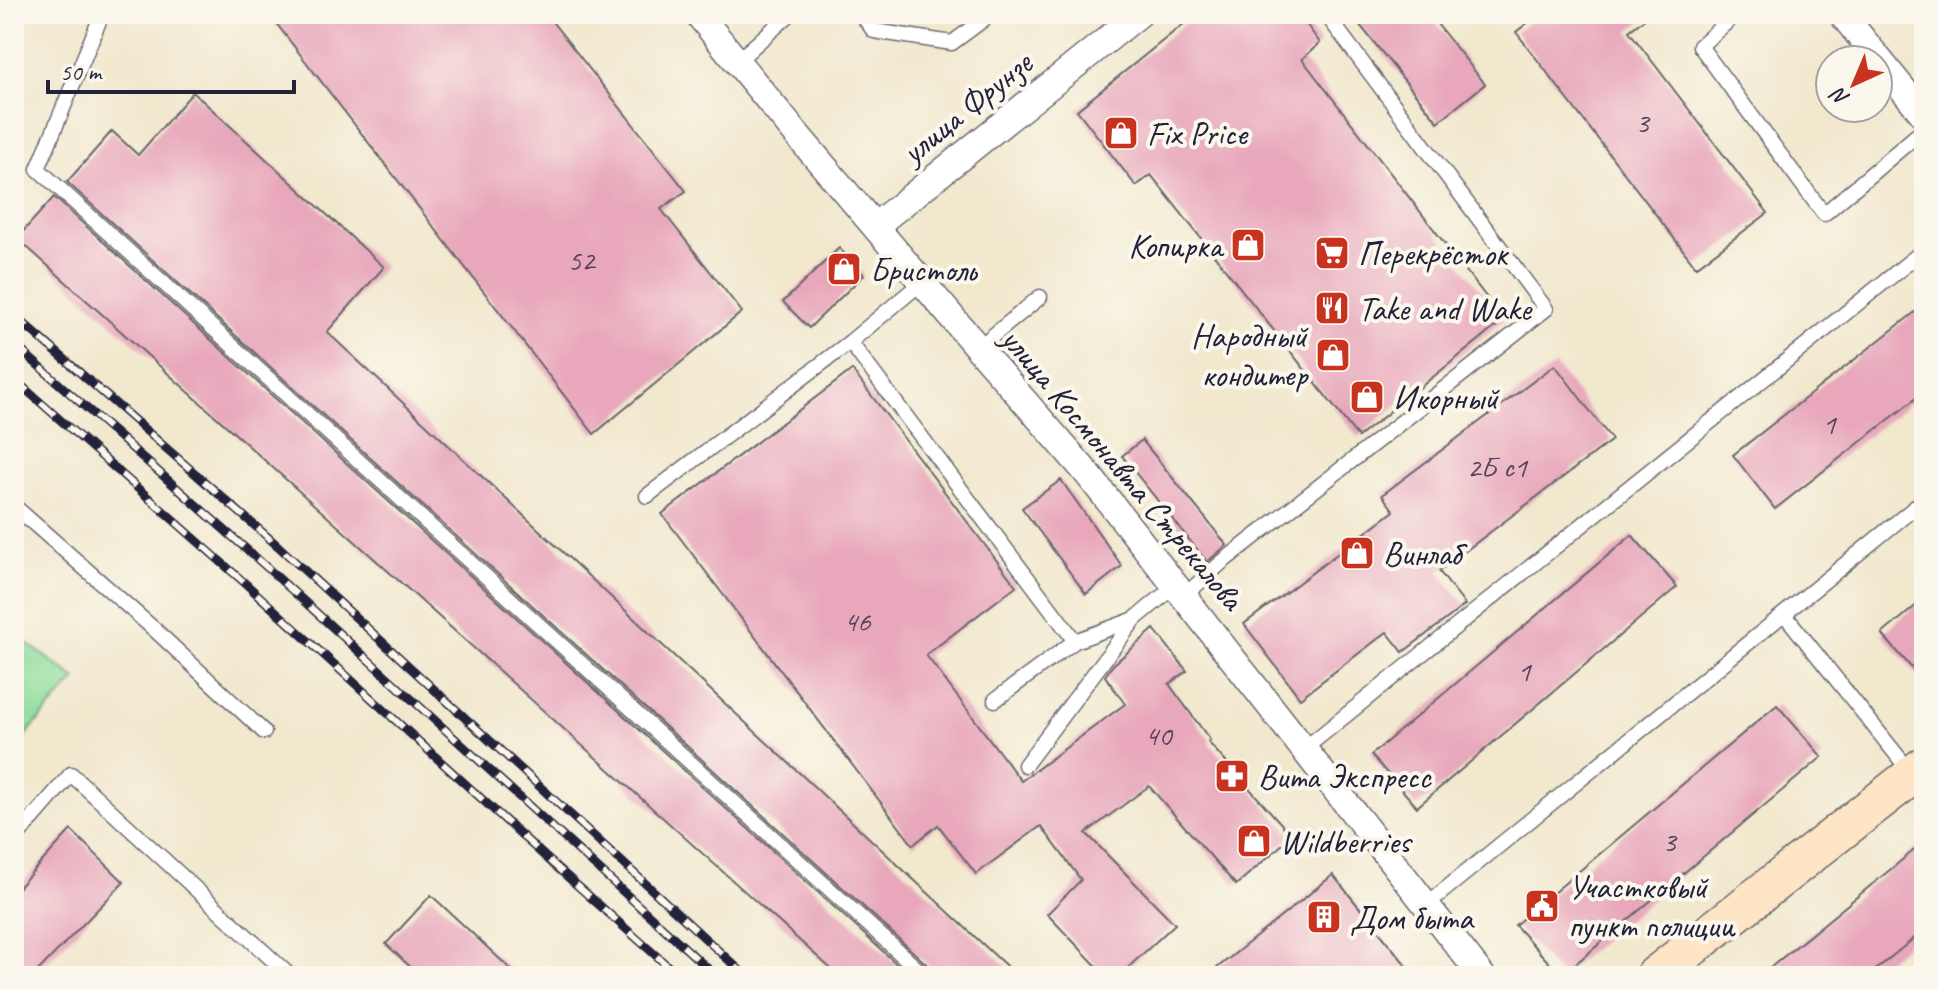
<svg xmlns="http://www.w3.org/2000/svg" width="1938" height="990" font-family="Caveat,sans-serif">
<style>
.green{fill:#8edd9c;stroke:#58806c;stroke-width:2}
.building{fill:#e8a7bb}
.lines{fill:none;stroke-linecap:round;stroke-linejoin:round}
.lane-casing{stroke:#6a676e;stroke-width:17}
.street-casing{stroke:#6a676e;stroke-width:29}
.secondary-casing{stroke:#6a676e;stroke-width:41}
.lane{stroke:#fff;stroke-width:14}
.street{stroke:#fff;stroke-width:26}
.secondary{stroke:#fde5c5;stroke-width:38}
.rail-casing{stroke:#22223b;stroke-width:9}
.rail{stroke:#fbf7ec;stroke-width:6;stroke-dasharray:18;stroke-linecap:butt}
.labels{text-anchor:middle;stroke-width:8;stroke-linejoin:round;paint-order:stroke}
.number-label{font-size:30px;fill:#54435b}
.street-label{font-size:34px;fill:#22223b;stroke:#fbf7ec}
.poi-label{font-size:34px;fill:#22223b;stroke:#fbf7ec;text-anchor:start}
</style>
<rect width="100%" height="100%" fill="#fbf7ec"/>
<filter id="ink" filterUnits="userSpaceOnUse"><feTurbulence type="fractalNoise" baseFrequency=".0125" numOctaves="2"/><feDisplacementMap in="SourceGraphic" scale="16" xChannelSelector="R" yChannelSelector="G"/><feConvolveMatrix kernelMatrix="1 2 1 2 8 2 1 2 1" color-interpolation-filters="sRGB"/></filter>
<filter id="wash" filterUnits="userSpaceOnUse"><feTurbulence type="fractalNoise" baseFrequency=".006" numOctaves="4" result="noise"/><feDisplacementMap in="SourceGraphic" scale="32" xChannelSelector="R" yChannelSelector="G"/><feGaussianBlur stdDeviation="1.8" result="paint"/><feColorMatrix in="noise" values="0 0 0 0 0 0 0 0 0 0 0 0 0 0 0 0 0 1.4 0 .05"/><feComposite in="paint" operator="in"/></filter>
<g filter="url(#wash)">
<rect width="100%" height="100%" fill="#f1e8ce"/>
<path class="green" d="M 14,634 L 76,679 L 14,748 Z"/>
<g id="blocks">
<g class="building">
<path d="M 269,14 L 546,14 L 686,191 L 661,209 L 742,312 L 594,434 Z"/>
<path d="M 1196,14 L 1299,14 L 1320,43 L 1302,59 L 1504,320 L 1358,437 L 1151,175 L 1136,186 L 1077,110 Z"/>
<path d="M 1351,14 L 1429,14 L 1485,84 L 1438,122 Z"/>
<path d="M 1539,14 L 1651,14 L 1629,31 L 1768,213 L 1696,267 L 1516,32 Z"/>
<path d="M 193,92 L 384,267 L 327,332 L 1017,976 L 935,976 L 932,969 L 67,182 L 112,131 L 138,155 Z"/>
<path d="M 54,197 L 910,976 L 839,976 L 17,238 Z"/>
<path d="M 839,248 L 864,275 L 809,328 L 783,302 Z"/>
<path d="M 1924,305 L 1924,392 L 1775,509 L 1733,455 Z"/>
<path d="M 1555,365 L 1612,440 L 1439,571 L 1465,605 L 1403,652 L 1387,632 L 1300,698 L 1244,624 L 1394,511 L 1382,495 Z"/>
<path d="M 852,370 L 1016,586 L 926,655 L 1021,781 L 1125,704 L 1105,676 L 1113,665 L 1154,629 L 1187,671 L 1169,684 L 1210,740 L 1208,742 L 1292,836 L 1236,885 L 1149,786 L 1086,833 L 1175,924 L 1119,976 L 1106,976 L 1047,914 L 1081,880 L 1041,826 L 976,874 L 938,825 L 913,845 L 662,514 Z"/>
<path d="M 1142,440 L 1227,545 L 1207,562 L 1122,456 Z"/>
<path d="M 1061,480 L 1122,566 L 1086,594 L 1022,508 Z"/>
<path d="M 1632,535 L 1677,587 L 1417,807 L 1371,755 Z"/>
<path d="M 1924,599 L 1924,682 L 1882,634 Z"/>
<path d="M 1777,705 L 1822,757 L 1561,976 L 1515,925 Z"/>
<path d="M 71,830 L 124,882 L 33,976 L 14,976 L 14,892 Z"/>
<path d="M 1924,842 L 1924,930 L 1868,976 L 1760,976 Z"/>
<path d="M 1333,875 L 1415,976 L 1207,976 Z"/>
<path d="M 431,895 L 518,976 L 420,976 L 386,944 Z"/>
</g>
</g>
</g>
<g filter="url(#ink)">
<use href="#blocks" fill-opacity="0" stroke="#6a676e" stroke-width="2"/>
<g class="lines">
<g class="lane-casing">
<g id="lane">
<path d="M 102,14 L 38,169 L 925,976"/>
<path d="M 861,14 L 874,31 L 952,43 L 991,14"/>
<path d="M 1736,14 L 1700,46 L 1824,214 L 1924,129"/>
<path d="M 736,62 L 790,14"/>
<path d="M 850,342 L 1075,641"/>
<path d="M 978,348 L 1040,297"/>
<path d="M 647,496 L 850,342 L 922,282"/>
<path d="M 14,506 L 155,630 L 264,732"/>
<path d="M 1184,596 L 1221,563 L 1546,309 L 1326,14"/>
<path d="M 1785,615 L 1912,774"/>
<path d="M 995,700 L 1075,641 L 1135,619"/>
<path d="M 1304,749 L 1924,250"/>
<path d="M 1025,765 L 1135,619 L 1176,585"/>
<path d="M 14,840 L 71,774 L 290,976"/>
<path d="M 1426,905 L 1924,500"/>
</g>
</g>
<g class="street-casing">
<g id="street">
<path d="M 698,14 L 793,130 L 978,348 L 1086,472 L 1482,976"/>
<path d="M 1842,14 L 1924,115"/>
<path d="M 875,226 L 1139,14"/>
</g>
</g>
<g class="secondary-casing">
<path id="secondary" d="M 1655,976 L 1924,766"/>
</g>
<use href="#lane" class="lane"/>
<use href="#street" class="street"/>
<use href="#secondary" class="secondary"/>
<g class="rail-casing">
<g id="rail">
<path d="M 14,315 L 278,546 L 746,976"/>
<path d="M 14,344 L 263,564 L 716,976"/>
<path d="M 14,379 L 246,584 L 552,863 L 679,976"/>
</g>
</g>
<use href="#rail" class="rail"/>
</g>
</g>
<defs>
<g id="shop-square" transform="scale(1.8)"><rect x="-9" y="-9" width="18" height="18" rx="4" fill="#c8321e" stroke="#fbf7ec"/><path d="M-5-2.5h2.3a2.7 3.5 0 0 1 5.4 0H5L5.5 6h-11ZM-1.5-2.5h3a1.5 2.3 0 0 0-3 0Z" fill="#fff"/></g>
<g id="supermarket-square" transform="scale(1.8)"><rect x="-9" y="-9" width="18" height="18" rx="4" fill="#c8321e" stroke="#fbf7ec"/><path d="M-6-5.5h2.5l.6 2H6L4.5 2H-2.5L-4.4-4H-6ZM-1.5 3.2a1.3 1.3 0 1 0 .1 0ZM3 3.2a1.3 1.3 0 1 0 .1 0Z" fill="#fff"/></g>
<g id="restaurant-square" transform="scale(1.8)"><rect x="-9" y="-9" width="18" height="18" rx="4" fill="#c8321e" stroke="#fbf7ec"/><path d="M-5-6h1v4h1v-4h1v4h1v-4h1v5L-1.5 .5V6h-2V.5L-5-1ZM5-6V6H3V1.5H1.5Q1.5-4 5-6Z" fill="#fff"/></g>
<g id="pharmacy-square" transform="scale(1.8)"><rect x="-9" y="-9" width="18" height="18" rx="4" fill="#c8321e" stroke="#fbf7ec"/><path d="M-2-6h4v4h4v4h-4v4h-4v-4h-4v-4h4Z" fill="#fff"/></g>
<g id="civic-square" transform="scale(1.8)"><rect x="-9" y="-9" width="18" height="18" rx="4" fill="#c8321e" stroke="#fbf7ec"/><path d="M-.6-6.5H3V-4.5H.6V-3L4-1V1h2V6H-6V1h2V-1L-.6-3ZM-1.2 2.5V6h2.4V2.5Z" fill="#fff"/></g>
<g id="building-square" transform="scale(1.8)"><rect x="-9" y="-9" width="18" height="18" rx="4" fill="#c8321e" stroke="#fbf7ec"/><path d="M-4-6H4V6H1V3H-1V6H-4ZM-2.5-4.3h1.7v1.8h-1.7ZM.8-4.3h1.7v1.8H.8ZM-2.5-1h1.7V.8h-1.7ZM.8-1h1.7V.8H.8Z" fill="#fff"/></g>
</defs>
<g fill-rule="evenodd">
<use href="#shop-square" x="1121" y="133"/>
<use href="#shop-square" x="1248" y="245"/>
<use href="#supermarket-square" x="1332" y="253"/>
<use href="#shop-square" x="844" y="269"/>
<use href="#restaurant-square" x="1332" y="308"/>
<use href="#shop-square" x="1333" y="355"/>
<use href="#shop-square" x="1367" y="397"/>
<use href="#shop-square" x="1357" y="553"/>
<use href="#pharmacy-square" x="1232" y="776"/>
<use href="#shop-square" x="1254" y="841"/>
<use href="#civic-square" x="1542" y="906"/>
<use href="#building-square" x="1324" y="917"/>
</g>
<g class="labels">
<g class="number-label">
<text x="1642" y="132">3</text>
<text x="581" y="270">52</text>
<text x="1829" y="434">1</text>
<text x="1497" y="477">2Б с1</text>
<text x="857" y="631">46</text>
<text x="1524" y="681">1</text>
<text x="1158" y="745">40</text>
<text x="1669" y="851">3</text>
</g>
<g class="street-label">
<text transform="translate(966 107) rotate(-39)" y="12">улица Фрунзе</text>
<text transform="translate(1123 468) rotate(50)" y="12">улица Космонавта Стрекалова</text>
</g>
<g class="poi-label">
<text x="1147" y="145">Fix Price</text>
<text x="1222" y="257" text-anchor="end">Копирка</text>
<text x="1358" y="265">Перекрёсток</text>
<text x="870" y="281">Бристоль</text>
<text x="1358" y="320">Take and Wake</text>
<text x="1307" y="347" text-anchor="end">Народный<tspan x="1307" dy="39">кондитер</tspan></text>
<text x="1393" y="409">Икорный</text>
<text x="1383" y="565">Винлаб</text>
<text x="1258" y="788">Вита Экспресс</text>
<text x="1280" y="853">Wildberries</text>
<text x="1568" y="898">Участковый<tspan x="1568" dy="39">пункт полиции</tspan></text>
<text x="1350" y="929">Дом быта</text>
</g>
</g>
<rect width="1938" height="990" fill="none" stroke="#fbf7ec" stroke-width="48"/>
<g transform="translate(1854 84) rotate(224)"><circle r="38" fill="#fbf7ec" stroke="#a4a2a5" stroke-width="2"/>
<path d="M0-6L14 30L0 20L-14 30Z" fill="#c8321e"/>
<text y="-12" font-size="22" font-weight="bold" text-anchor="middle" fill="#22223b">N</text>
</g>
<path d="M48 80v12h246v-12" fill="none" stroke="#22223b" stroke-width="4"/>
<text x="60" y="80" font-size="24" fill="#22223b" stroke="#fbf7ec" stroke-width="6" paint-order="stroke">50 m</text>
</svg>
